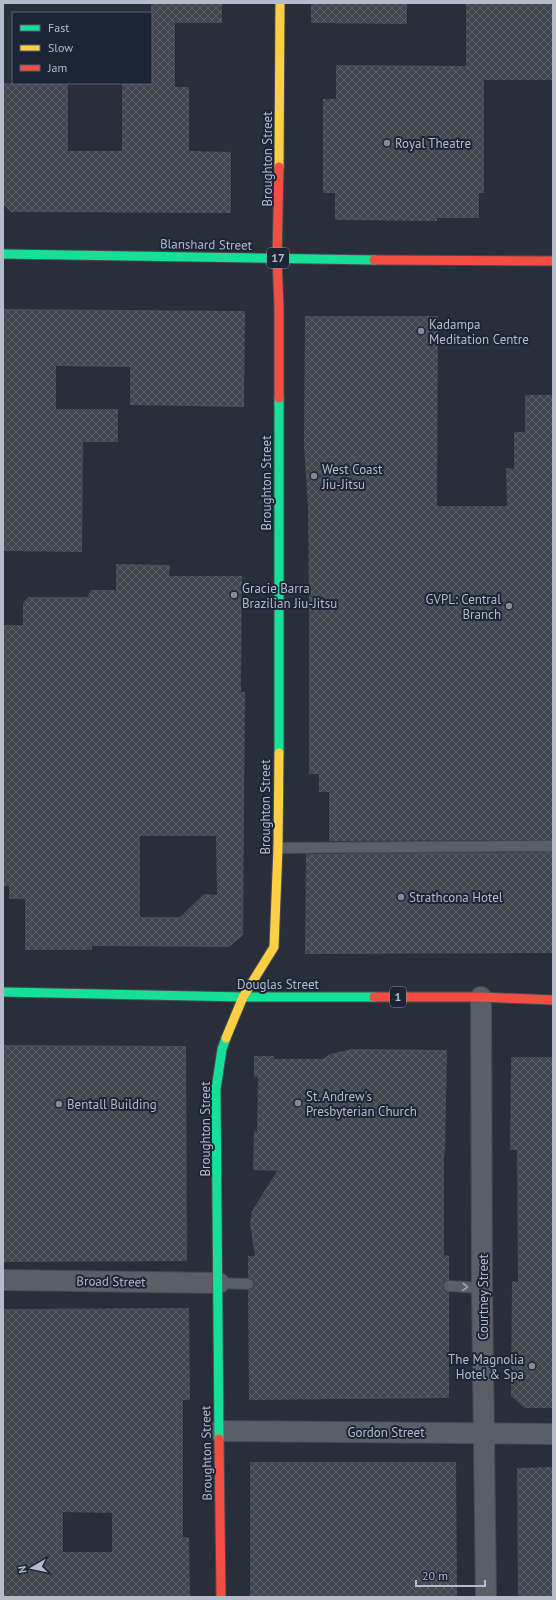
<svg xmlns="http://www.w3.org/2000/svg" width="556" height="1600" font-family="'PT Sans',sans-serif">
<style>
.building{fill:url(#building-cross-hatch);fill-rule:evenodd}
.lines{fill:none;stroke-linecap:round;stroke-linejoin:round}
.lane-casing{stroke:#464a52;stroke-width:12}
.street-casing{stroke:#464a52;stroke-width:22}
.fast-casing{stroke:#464a52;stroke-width:11}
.slow-casing{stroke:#464a52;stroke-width:11}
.jam-casing{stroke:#464a52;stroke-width:11}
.lane{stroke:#5a5e66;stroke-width:10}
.street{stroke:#5a5e66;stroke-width:20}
.fast{stroke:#16e098;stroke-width:9}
.slow{stroke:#ffcf43;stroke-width:9}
.jam{stroke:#f24e42;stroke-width:9}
.oneway{stroke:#9ea4b1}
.poi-dot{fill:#838a98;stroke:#1c2535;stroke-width:1.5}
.labels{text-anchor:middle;stroke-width:4;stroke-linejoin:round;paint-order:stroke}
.shield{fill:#1c2535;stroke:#868e9d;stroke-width:1}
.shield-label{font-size:12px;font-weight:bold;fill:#b4bbca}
.poi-label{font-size:13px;fill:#b4bbca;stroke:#1c2535;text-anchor:start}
.street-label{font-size:13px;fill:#b4bbca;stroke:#1c2535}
</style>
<defs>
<pattern id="building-cross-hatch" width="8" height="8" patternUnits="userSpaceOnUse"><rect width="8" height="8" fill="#41464f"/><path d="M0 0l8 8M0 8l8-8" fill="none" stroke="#5a5f67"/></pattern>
</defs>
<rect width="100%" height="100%" fill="#292f3a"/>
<g class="building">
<path d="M 151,3 L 222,3 L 222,23 L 175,23 L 175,87 L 189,87 L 189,151 L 231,152 L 231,213 L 11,212 L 3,204 L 3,83 L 68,83 L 68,151 L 122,151 L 122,83 L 151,83 Z"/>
<path d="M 311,3 L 407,3 L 407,24 L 311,23 Z"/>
<path d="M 466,3 L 553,3 L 553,80 L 484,80 L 484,193 L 479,193 L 479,218 L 437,218 L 437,221 L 335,220 L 335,193 L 323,193 L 323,99 L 336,99 L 336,65 L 466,66 Z"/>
<path d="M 3,309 L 245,311 L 244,407 L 130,405 L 130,367 L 56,366 L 56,409 L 118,409 L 118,442 L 83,442 L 82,552 L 3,551 Z"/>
<path d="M 305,316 L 438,316 L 437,506 L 507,506 L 506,468 L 514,469 L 514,432 L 525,432 L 525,395 L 553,395 L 553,840 L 329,841 L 329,792 L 319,792 L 319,774 L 309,774 L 309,608 L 308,507 L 304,445 Z"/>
<path d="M 116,564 L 170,565 L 169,576 L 242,576 L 241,692 L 245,692 L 243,935 L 229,947 L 92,946 L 92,950 L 25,950 L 25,899 L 9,899 L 9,886 L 3,886 L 3,625 L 23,625 L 23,603 L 28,597 L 87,597 L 91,590 L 116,590 ZM 140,836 L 216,836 L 217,895 L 204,894 L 180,917 L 140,917 Z"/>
<path d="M 553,852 L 553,953 L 305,954 L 306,854 Z"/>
<path d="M 3,1045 L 186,1046 L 187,1261 L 3,1262 Z"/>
<path d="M 352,1049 L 447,1050 L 445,1155 L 444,1155 L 444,1255 L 449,1256 L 449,1280 L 444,1282 L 443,1286 L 445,1291 L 449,1292 L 449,1398 L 249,1400 L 248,1290 L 253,1288 L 254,1284 L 252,1279 L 248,1278 L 248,1256 L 255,1256 L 250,1224 L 252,1211 L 277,1171 L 253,1170 L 254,1131 L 257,1132 L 258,1077 L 254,1077 L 254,1056 L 274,1056 L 274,1059 L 323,1059 L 330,1054 Z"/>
<path d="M 511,1057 L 553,1057 L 553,1408 L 525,1408 L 511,1396 L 512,1281 L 518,1282 L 517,1150 L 510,1150 Z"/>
<path d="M 189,1308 L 190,1400 L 183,1400 L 183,1537 L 189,1537 L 190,1597 L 3,1597 L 3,1309 ZM 63,1512 L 112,1513 L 112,1552 L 63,1552 Z"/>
<path d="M 250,1462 L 456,1462 L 457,1597 L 250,1597 Z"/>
<path d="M 553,1467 L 553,1597 L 518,1597 L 517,1468 Z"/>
</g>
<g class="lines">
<g class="lane-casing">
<g id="lane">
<path d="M 278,848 L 553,846"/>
<path d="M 219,1283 L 248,1284"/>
<path d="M 449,1286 L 482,1288"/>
</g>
</g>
<g class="street-casing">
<g id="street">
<path d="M 481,997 L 482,1288 L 486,1597"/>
<path d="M 3,1280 L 219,1283"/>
<path d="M 219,1431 L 553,1434"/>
</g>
</g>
<g class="fast-casing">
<g id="fast">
<path d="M 3,254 L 374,260"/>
<path d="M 279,753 L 279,398"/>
<path d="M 3,992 L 243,997 L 374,997"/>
<path d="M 219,1439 L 216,1089 L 222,1049 L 226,1038"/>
</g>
</g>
<g class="slow-casing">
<g id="slow">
<path d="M 279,167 L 280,3"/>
<path d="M 226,1038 L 243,997 L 274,947 L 278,848 L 279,753"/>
</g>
</g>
<g class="jam-casing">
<g id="jam">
<path d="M 279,167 L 277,258 L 279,308 L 279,398"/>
<path d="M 374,260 L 553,261"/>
<path d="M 374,997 L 481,997 L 553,1000"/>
<path d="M 219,1439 L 221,1597"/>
</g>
</g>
<use href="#lane" class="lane"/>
<use href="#street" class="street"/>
<use href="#fast" class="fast"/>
<use href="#slow" class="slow"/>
<use href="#jam" class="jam"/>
</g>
<defs><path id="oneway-chevron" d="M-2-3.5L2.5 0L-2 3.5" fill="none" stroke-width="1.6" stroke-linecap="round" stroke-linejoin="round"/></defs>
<use class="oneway" href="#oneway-chevron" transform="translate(465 1287) rotate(3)"/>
<g class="poi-dot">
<circle cx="387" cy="143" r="4"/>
<circle cx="421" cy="331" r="4"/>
<circle cx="314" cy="476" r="4"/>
<circle cx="234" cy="595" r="4"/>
<circle cx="509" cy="606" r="4"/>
<circle cx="401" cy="897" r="4"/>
<circle cx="298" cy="1103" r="4"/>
<circle cx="59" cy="1104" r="4"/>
<circle cx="532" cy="1366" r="4"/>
</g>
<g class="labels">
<g class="shield">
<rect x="267" y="248" width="22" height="20" rx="3"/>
<rect x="390" y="987" width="16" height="20" rx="3"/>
</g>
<g class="shield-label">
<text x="278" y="262">17</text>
<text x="398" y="1001">1</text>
</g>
<g class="poi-label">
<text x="395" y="148">Royal Theatre</text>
<text x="429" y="329">Kadampa<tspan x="429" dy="15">Meditation Centre</tspan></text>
<text x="322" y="474">West Coast<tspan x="322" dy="15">Jiu-Jitsu</tspan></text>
<text x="242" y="593">Gracie Barra<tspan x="242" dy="15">Brazilian Jiu-Jitsu</tspan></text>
<text x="501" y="604" text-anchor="end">GVPL: Central<tspan x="501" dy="15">Branch</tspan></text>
<text x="409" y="902">Strathcona Hotel</text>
<text x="306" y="1101">St. Andrew's<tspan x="306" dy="15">Presbyterian Church</tspan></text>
<text x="67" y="1109">Bentall Building</text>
<text x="524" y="1364" text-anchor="end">The Magnolia<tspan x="524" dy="15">Hotel &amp; Spa</tspan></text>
</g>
<g class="street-label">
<text transform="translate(267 159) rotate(-90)" y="5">Broughton Street</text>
<text transform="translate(206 244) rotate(1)" y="5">Blanshard Street</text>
<text transform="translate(266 483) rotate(-90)" y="5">Broughton Street</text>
<text transform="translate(265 807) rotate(-90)" y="5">Broughton Street</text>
<text x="278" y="989">Douglas Street</text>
<text transform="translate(205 1129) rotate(-90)" y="5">Broughton Street</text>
<text transform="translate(111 1281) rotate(1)" y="5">Broad Street</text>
<text transform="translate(483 1297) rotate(-90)" y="5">Courtney Street</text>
<text x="386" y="1437">Gordon Street</text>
<text transform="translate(206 1453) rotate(-91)" y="5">Broughton Street</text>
</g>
</g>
<rect width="556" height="1600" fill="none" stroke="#b4bbca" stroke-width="8"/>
<rect x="12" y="12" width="140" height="72" fill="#1c2535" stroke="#596171"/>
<rect x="20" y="25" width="20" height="6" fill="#16e098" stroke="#596171"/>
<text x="48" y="32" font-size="12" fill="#b4bbca">Fast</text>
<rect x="20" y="45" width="20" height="6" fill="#ffcf43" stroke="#596171"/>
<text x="48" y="52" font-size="12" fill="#b4bbca">Slow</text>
<rect x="20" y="65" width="20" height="6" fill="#f24e42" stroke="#596171"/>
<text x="48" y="72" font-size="12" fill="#b4bbca">Jam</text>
<g transform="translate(32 1568) rotate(261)" stroke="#1c2535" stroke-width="3" paint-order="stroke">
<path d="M0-3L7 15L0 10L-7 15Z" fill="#b4bbca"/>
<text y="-6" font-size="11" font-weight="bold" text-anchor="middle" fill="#b4bbca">N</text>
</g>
<path d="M416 1580v6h69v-6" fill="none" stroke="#b4bbca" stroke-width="2"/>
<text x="422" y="1580" font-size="12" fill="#b4bbca" stroke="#1c2535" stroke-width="3" paint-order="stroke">20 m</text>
</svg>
